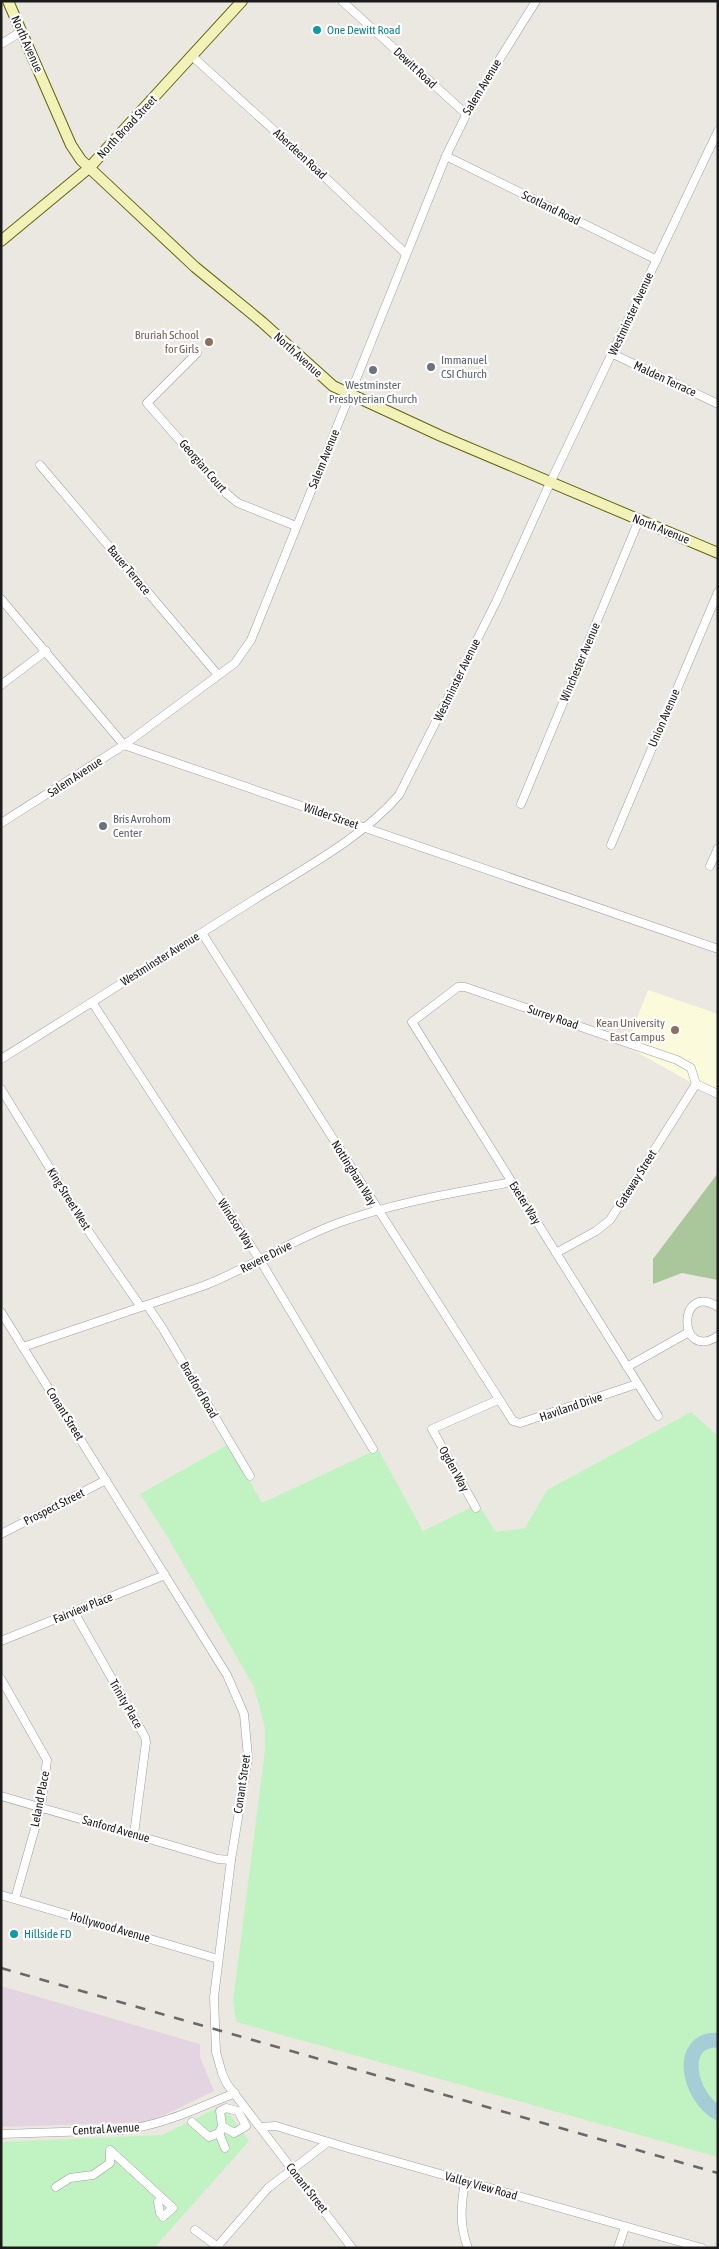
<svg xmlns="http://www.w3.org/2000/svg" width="719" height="2249" font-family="'Asap Condensed',sans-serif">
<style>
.industrial{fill:#e4d4e2}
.education{fill:#fbfadb}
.forest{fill:#a9c79a}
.park{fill:#c1f3c2}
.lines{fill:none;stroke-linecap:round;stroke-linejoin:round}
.river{stroke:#a5cdd5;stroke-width:15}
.street-casing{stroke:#9f9f9f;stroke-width:9}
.secondary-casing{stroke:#60650f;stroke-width:12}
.street{stroke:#fff;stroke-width:8}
.secondary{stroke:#f2f2b8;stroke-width:10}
.rail{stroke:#696969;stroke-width:2.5;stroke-dasharray:10 10;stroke-linecap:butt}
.culture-dot{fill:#0f9aa8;stroke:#fff;stroke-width:2}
.education-dot{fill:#8d6e63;stroke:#fff;stroke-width:2}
.worship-dot{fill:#6b7280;stroke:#fff;stroke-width:2}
.labels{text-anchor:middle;stroke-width:4.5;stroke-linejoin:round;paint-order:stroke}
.culture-label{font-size:12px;fill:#0d838f;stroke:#fff;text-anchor:start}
.street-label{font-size:12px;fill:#1b1b1b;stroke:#fff}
.education-label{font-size:12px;fill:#785e54;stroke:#fff;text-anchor:end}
.worship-label{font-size:12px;fill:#5b616d;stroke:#fff;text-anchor:start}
</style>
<rect width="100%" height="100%" fill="#ebe8e1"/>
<path class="industrial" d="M 1,1986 L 200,2044 L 200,2057 L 214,2091 L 150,2122 L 1,2127 Z"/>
<path class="education" d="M 648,990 L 718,1014 L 718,1095 L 692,1083 L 626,1046 Z"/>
<path class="forest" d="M 718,1173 L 718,1280 L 682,1273 L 653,1284 L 653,1259 Z"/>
<g class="park">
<path d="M 691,1412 L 718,1436 L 718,2157 L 236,2022 L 233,2001 L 265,1750 L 265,1728 L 254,1687 L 168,1538 L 140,1494 L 229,1444 L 262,1503 L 378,1449 L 423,1531 L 478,1504 L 496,1532 L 525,1528 L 547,1490 Z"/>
<path d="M 223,2105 L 249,2141 L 154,2248 L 1,2248 L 1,2142 L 162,2135 Z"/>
</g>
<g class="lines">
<path class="river" d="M 718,2040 C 676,2039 689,2097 718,2113"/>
<g class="street-casing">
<g id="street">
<path d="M 342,1 L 466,114"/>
<path d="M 1,44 L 22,31"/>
<path d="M 192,56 L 310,163 L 406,254"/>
<path d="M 446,156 L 657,260"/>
<path d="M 197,353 L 147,403 L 227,494 L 238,503 L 296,526"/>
<path d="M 613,354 L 718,404"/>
<path d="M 40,465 L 218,675"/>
<path d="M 1,599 L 124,745 L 718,949"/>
<path d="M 1,685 L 46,651"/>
<path d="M 521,804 L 639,520"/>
<path d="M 1,823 L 124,745 L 235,663 L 251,640 L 446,156 L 471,105 L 536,1"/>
<path d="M 611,845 L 718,592"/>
<path d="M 710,866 L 718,848"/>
<path d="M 202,933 L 513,1421 L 520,1423 L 637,1384"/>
<path d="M 92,1002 L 260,1260 L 373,1449"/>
<path d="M 1,1059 C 85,1007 168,954 252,901 C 301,870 361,839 399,795 L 496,602 L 550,483 L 718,131"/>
<path d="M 1,1089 L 91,1235 L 141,1307"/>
<path d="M 556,1253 L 596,1231 L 610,1220 L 696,1084"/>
<path d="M 147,1305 L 163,1329 L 250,1476"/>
<path d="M 718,1307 C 677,1280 677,1363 718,1336"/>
<path d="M 1,1312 L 227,1675 L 244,1714 L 248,1757 L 231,1860 L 214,1997 L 216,2052 L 222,2073 L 227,2084 L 352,2248"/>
<path d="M 23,1347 L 203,1286 C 250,1268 293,1239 341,1222 C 396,1202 455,1193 512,1182"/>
<path d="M 627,1367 L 689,1332"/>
<path d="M 658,1416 L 412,1022 L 458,987 L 465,987 L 677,1060 L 691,1068 L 696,1084 L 718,1094"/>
<path d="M 476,1508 L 432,1429 L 498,1400"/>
<path d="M 1,1534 L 106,1480"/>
<path d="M 74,1612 L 145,1737 L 146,1742 L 134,1834"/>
<path d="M 1,1641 L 165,1575"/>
<path d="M 1,1679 L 47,1760 L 41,1807 L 15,1899"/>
<path d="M 1,1796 L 218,1859 L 231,1860"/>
<path d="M 1,1895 L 218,1959"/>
<path d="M 192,2122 L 209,2137 L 219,2133 L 222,2126 L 220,2111 L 226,2108 L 238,2111 L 246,2126 L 234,2133 L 224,2127 L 219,2133 L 225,2148"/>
<path d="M 260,2127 L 276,2126 L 348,2148 L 702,2248"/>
<path d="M 1,2134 L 123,2130 C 163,2125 198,2108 235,2093"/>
<path d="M 465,2182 C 461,2205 459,2225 468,2248"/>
<path d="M 56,2187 L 70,2178 L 93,2175 L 110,2163 L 110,2150 L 173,2208 L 163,2217 L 160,2213 L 158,2202"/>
<path d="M 195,2230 L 219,2248"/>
<path d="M 216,2248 L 268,2188 L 328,2142"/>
<path d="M 618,2248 L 625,2227"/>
</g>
</g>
<g class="secondary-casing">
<g id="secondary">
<path d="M 8,1 L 71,145 L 81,160 L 195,267 L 262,322 L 333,386 L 441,436 L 718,553"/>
<path d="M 1,241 L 89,168 L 242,1"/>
</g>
</g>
<use href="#street" class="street"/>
<use href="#secondary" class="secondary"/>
<path class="rail" d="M 1,1968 L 718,2173"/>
</g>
<g class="culture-dot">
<circle cx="317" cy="30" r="5"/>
<circle cx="14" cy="1934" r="5"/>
</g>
<g class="education-dot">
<circle cx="209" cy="342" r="5"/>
<circle cx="675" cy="1030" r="5"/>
</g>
<g class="worship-dot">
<circle cx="431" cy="367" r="5"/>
<circle cx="373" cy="370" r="5"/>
<circle cx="103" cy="826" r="5"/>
</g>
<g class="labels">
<g class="culture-label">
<text x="327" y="34">One Dewitt Road</text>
<text x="24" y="1938">Hillside FD</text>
</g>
<g class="street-label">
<text transform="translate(27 44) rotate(66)" y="4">North Avenue</text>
<text transform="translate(415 68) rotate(43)" y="4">Dewitt Road</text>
<text transform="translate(482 87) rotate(-59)" y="4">Salem Avenue</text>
<text transform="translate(127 127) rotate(-47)" y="4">North Broad Street</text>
<text transform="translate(300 154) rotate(43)" y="4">Aberdeen Road</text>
<text transform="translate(551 208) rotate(26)" y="4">Scotland Road</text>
<text transform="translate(631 314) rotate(-65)" y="4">Westminster Avenue</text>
<text transform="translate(298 355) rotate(42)" y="4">North Avenue</text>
<text transform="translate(665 379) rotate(25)" y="4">Malden Terrace</text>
<text transform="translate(324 459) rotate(-68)" y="4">Salem Avenue</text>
<text transform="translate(203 466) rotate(49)" y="4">Georgian Court</text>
<text transform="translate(661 529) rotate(22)" y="4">North Avenue</text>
<text transform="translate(129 570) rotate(50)" y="4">Bauer Terrace</text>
<text transform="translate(580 662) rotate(-67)" y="4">Winchester Avenue</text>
<text transform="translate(457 680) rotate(-64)" y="4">Westminster Avenue</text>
<text transform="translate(664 718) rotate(-67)" y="4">Union Avenue</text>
<text transform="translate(75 777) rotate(-33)" y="4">Salem Avenue</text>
<text transform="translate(331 816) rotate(19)" y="4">Wilder Street</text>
<text transform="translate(160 959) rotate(-32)" y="4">Westminster Avenue</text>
<text transform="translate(553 1017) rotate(19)" y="4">Surrey Road</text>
<text transform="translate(354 1173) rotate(58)" y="4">Nottingham Way</text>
<text transform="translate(636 1179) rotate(-58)" y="4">Gateway Street</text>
<text transform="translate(69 1199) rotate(58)" y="4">King Street West</text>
<text transform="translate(525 1203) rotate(58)" y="4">Exeter Way</text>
<text transform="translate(236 1224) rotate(57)" y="4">Windsor Way</text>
<text transform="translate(266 1257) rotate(-27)" y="4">Revere Drive</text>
<text transform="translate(199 1390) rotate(60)" y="4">Bradford Road</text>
<text transform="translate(571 1407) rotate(-19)" y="4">Haviland Drive</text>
<text transform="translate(65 1414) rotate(58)" y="4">Conant Street</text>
<text transform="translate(454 1469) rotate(61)" y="4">Ogden Way</text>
<text transform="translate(54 1507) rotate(-27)" y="4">Prospect Street</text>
<text transform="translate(83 1608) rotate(-22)" y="4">Fairview Place</text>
<text transform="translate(126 1704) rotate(60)" y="4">Trinity Place</text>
<text transform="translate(242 1784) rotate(-82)" y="4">Conant Street</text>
<text transform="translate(40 1799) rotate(-79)" y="4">Leland Place</text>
<text transform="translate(116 1829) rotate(16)" y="4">Sanford Avenue</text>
<text transform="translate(110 1927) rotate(16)" y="4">Hollywood Avenue</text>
<text transform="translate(106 2129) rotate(-3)" y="4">Central Avenue</text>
<text transform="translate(481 2186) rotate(16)" y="4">Valley View Road</text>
<text transform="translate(307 2188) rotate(52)" y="4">Conant Street</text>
</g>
<g class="education-label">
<text x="199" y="339">Bruriah School<tspan x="199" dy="14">for Girls</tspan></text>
<text x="665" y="1027">Kean University<tspan x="665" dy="14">East Campus</tspan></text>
</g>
<g class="worship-label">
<text x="441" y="364">Immanuel<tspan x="441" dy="14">CSI Church</tspan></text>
<text x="373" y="389" text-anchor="middle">Westminster<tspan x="373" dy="14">Presbyterian Church</tspan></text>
<text x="113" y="823">Bris Avrohom<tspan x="113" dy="14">Center</tspan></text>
</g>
</g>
<rect width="719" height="2249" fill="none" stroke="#1b1b1b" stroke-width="5"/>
</svg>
